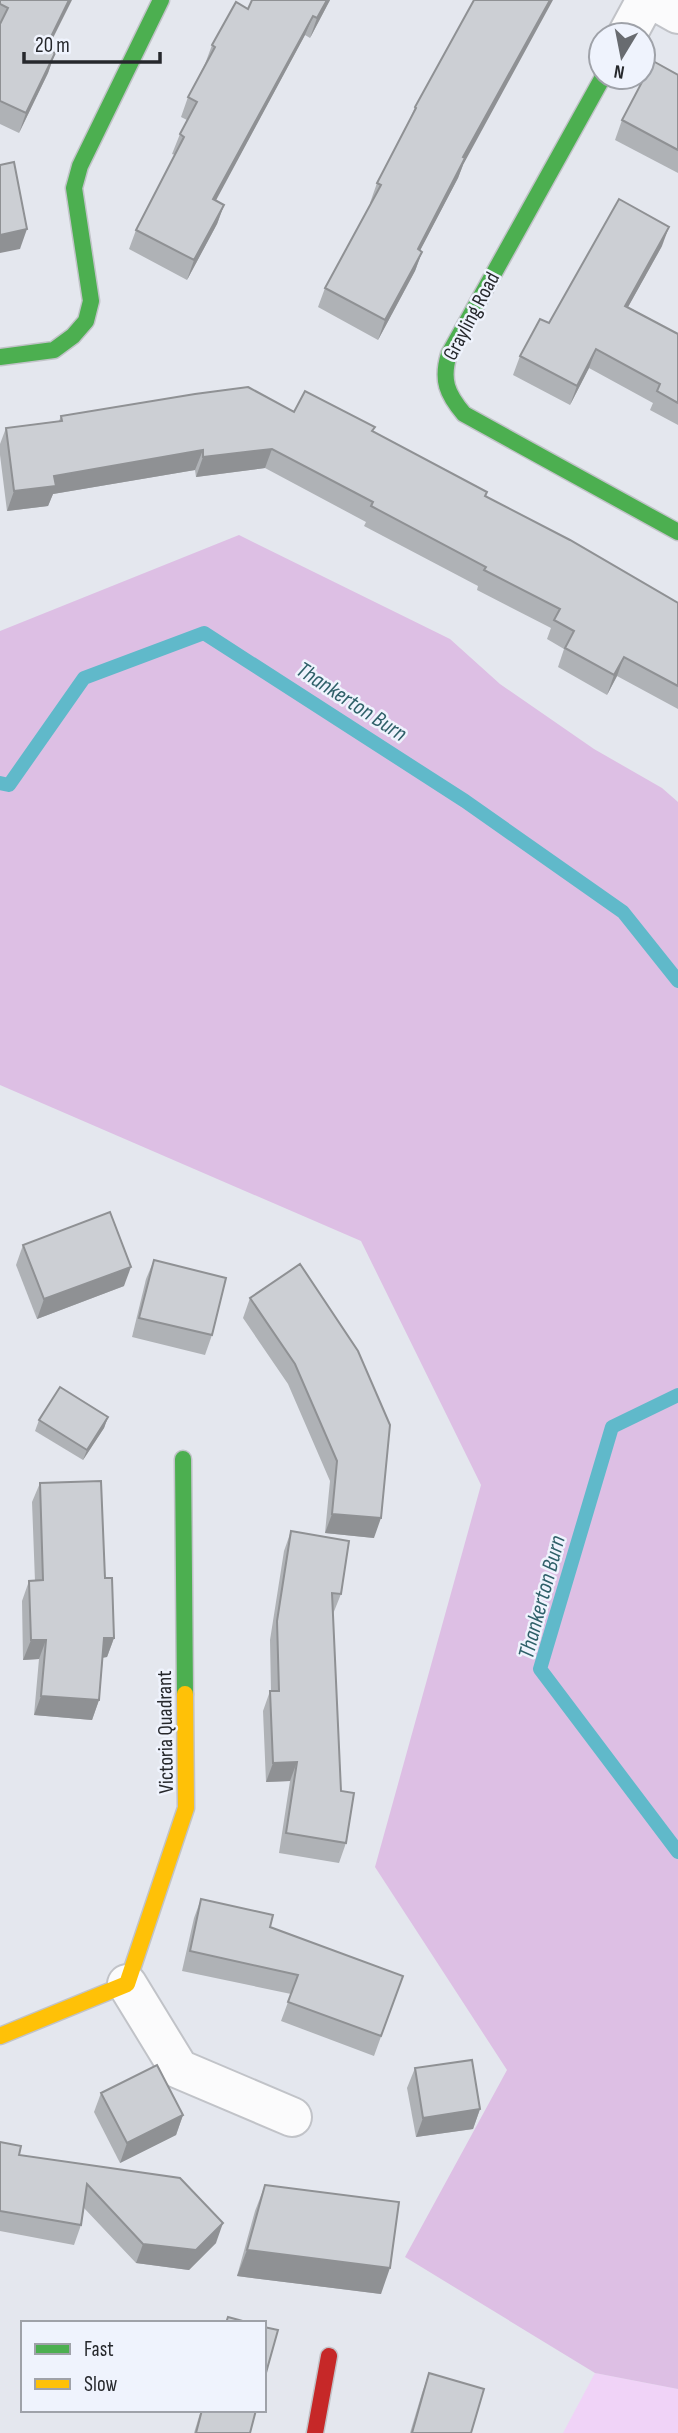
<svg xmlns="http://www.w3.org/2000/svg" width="678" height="2433" font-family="'Sofia Sans Condensed',sans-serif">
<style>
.green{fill:#f0d3f7}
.forest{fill:#ddbfe4}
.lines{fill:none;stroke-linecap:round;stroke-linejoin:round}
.stream{stroke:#60b9ca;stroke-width:14}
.street-casing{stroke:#c1c3c8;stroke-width:42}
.fast-casing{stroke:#c1c3c8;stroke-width:19}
.slow-casing{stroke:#c1c3c8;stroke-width:19}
.jam-casing{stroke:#c1c3c8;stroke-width:19}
.street{stroke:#fbfbfc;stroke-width:38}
.fast{stroke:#4caf50;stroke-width:16}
.slow{stroke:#ffc107;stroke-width:16}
.jam{stroke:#c62828;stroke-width:16}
.wall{fill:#afb2b6}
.shaded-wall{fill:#8f9194}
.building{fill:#cccfd4;stroke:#8f9194;stroke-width:2}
.labels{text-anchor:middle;stroke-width:5;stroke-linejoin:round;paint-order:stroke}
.street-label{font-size:21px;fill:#26282c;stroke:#eff3fd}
.water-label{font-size:23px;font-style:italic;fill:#2f6069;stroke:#eff3fd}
</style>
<rect width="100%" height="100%" fill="#e4e7ee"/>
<path class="green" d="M 595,2373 L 678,2389 L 678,2433 L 563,2433 Z"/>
<path class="forest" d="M 239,535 L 450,639 L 500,684 L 594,749 L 662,788 L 678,802 L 678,2389 L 595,2373 L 405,2257 L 507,2070 L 375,1867 L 481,1485 L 361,1241 L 0,1085 L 0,631 Z"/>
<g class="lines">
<g class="stream">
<path d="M 0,783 L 9,785 L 84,678 L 204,633 L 465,801 L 623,912 L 678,981"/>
<path d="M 678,1395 L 612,1427 L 540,1669 L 678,1852"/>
</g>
<g class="street-casing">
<g id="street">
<path d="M 653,0 L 678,14"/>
<path d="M 627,35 L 646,0"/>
<path d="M 127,1984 L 179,2069 L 292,2117"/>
</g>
</g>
<g class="fast-casing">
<g id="fast">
<path d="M 603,77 L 449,354 C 441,380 447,394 464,414 L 678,532"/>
<path d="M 0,357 L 54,350 L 73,336 L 86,321 L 91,301 L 74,188 L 80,166 L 161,0"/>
<path d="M 183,1459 L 185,1694"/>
</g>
</g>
<g class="slow-casing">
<path id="slow" d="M 0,2036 L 127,1984 L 186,1808 L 185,1694"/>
</g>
<g class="jam-casing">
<path id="jam" d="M 315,2433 L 329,2356"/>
</g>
<use href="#street" class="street"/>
<use href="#fast" class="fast"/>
<use href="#slow" class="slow"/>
<use href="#jam" class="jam"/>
</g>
<g class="wall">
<path d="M 0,0 L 47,50 L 55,53 L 48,73 L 19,133 L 0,124 Z"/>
<path d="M 330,0 L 310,38 L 305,35 L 215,201 L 224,205 L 217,224 L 187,280 L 129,249 L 136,230 L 175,155 L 172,154 L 180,134 L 187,120 L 181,117 L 188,97 L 205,64 L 212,45 L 248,9 Z"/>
<path d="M 474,0 L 463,165 L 458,178 L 420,250 L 422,252 L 415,271 L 378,340 L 318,307 L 325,288 L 371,203 L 370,203 L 377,183 L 410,119 L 415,107 Z"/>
<path d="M 678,75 L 678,173 L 615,140 L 622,120 Z"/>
<path d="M 662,246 L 628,307 L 678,334 L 678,425 L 650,410 L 653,403 L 589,368 L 570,405 L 513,375 L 520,356 L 549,323 Z"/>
<path d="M 294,412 L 373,431 L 486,497 L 678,603 L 678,709 L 617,676 L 607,695 L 558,667 L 564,649 L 547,639 L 551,628 L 477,590 L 478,586 L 364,526 L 366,522 L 265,468 L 196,477 L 195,470 L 53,494 L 48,506 L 7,511 L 0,455 L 0,444 L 6,428 L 59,421 L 61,416 Z"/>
<path d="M 23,1245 L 124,1286 L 37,1319 L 16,1265 Z"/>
<path d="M 154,1260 L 212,1335 L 205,1355 L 132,1337 L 146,1279 Z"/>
<path d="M 300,1264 L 374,1538 L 325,1533 L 330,1481 L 288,1384 L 243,1318 L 250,1298 Z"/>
<path d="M 108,1417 L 104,1428 L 83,1460 L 35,1431 L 39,1420 Z"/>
<path d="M 40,1483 L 105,1578 L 114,1638 L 107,1657 L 103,1658 L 99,1700 L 92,1720 L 34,1715 L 39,1659 L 23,1660 L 22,1601 L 29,1581 L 35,1581 L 32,1502 Z"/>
<path d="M 291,1531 L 341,1594 L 333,1614 L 341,1791 L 346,1843 L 339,1863 L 279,1853 L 290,1781 L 266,1782 L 263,1711 L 270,1691 L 271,1691 L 270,1640 L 284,1551 Z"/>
<path d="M 201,1899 L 270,1927 L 403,1976 L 374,2056 L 281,2021 L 291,1994 L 182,1971 L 194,1918 Z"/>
<path d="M 415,2068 L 480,2109 L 473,2129 L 416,2137 L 407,2088 Z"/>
<path d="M 101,2093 L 183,2115 L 176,2135 L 120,2163 L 94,2112 Z"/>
<path d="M 0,2142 L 19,2155 L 180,2178 L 216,2243 L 189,2270 L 136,2263 L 84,2208 L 81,2225 L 74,2245 L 0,2231 Z"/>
<path d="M 265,2185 L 381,2294 L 237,2276 L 255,2211 Z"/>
<path d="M 429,2373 L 471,2433 L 410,2433 L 422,2393 Z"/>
<path d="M 201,2410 L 256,2410 L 250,2433 L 194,2433 Z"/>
</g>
<g class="shaded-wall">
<path d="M 69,0 L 72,0 L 38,68 L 45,49 Z"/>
<path d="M 327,0 L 330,0 L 310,38 L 317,18 Z"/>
<path d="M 550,0 L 553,0 L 463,165 L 458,178 L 411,268 L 418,249 L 463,157 Z"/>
<path d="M 313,16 L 305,35 L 206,219 L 213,199 Z"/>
<path d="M 55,53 L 48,73 L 19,133 L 26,113 Z"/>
<path d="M 224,205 L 217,224 L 187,280 L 194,260 Z"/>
<path d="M 669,227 L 662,246 L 618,325 L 625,306 Z"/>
<path d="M 27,229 L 20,249 L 0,253 L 0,235 Z"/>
<path d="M 422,252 L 415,271 L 378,340 L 385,320 Z"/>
<path d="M 596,349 L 589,368 L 570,405 L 577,386 Z"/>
<path d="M 272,449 L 265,468 L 196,477 L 203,457 Z"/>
<path d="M 203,450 L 195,470 L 53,494 L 48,506 L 7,511 L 14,491 L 54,476 Z"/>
<path d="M 624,657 L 617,676 L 607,695 L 614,675 Z"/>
<path d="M 131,1267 L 124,1286 L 37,1319 L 44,1299 Z"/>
<path d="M 108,1417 L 104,1428 L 83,1460 L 87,1450 Z"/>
<path d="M 332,1514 L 381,1518 L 374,1538 L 325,1533 Z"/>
<path d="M 104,1638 L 114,1638 L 107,1657 L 97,1658 Z"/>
<path d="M 31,1640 L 46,1640 L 39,1659 L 23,1660 Z"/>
<path d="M 41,1696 L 99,1700 L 92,1720 L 34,1715 Z"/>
<path d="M 297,1762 L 290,1781 L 266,1782 L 273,1763 Z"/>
<path d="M 480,2109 L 473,2129 L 416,2137 L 423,2118 Z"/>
<path d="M 183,2115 L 176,2135 L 120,2163 L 127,2143 Z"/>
<path d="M 223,2223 L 216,2243 L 189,2270 L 136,2263 L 143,2244 Z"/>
<path d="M 247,2250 L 390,2268 L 381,2294 L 237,2276 Z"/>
</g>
<g class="building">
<path d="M 0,0 L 69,0 L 45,49 L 55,53 L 26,113 L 0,101 L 0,24 L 8,8 L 0,4 Z"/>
<path d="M 252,0 L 327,0 L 317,18 L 313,16 L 213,199 L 224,205 L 194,260 L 136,230 L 184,137 L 180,134 L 197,102 L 188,97 L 215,47 L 212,45 L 236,2 L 248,9 Z"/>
<path d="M 474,0 L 550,0 L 463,157 L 465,158 L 418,249 L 422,252 L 385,320 L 325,288 L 381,185 L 377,183 L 416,108 L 415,107 Z"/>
<path d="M 653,61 L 678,75 L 678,150 L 622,120 Z"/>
<path d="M 14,162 L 27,229 L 0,235 L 0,165 Z"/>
<path d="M 619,199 L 669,227 L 625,306 L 678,334 L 678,403 L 657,391 L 660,384 L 596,349 L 577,386 L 520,356 L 540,319 L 549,323 Z"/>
<path d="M 248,387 L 294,412 L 305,391 L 375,427 L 372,431 L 487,492 L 485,496 L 570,540 L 678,603 L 678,686 L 624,657 L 614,675 L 565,648 L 574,631 L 554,620 L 560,609 L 484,570 L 486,567 L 371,506 L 373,502 L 272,449 L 203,457 L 203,450 L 54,476 L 56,486 L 14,491 L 6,428 L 62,421 L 61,416 L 195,394 Z"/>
<path d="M 110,1212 L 131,1267 L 44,1299 L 23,1245 Z"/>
<path d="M 154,1260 L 226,1278 L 212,1335 L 139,1318 Z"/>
<path d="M 300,1264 L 358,1351 L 390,1425 L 381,1518 L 332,1514 L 337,1461 L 295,1364 L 250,1298 Z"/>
<path d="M 60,1387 L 108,1417 L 87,1450 L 39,1420 Z"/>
<path d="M 101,1481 L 105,1578 L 112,1578 L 114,1638 L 104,1638 L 99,1700 L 41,1696 L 46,1640 L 31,1640 L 29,1581 L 43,1580 L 40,1483 Z"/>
<path d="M 291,1531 L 349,1541 L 341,1594 L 332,1593 L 341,1791 L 354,1793 L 346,1843 L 286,1833 L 297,1762 L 273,1763 L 270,1691 L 279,1691 L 277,1621 Z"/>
<path d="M 201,1899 L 273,1915 L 270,1927 L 403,1976 L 381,2036 L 288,2002 L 298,1975 L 190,1951 Z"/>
<path d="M 472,2060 L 480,2109 L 423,2118 L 415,2068 Z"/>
<path d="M 157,2065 L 183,2115 L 127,2143 L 101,2093 Z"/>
<path d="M 0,2142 L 21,2146 L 19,2155 L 180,2178 L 223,2223 L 196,2250 L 143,2244 L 87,2184 L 81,2225 L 0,2211 Z"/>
<path d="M 265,2185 L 399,2202 L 390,2268 L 247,2250 Z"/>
<path d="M 228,2317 L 250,2323 L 226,2323 Z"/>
<path d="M 264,2327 L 278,2330 L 264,2380 Z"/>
<path d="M 429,2373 L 484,2389 L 471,2433 L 412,2433 Z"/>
<path d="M 202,2410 L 256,2410 L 250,2433 L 196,2433 Z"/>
</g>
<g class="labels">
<g class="street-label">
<text transform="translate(471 316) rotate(-62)" y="7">Grayling Road</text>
<text transform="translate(165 1732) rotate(-91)" y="7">Victoria Quadrant</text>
</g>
<g class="water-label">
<text transform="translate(352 701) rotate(33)" y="8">Thankerton Burn</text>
<text transform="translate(541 1597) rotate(-75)" y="8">Thankerton Burn</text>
</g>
</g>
<rect x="21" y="2321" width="245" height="91" fill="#eff3fd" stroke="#9fa2a9" stroke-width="2"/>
<rect x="35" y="2344" width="35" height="10" fill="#4caf50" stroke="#9fa2a9" stroke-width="2"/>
<text x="84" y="2356" font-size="21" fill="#26282c">Fast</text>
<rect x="35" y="2379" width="35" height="10" fill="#ffc107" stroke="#9fa2a9" stroke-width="2"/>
<text x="84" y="2391" font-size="21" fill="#26282c">Slow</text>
<g transform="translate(622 56) rotate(190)"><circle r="33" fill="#eff3fd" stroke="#9fa2a9" stroke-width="2"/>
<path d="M0-5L12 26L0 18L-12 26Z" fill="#686b70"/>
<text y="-10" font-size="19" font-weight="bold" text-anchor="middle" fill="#26282c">N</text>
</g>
<path d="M24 52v10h136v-10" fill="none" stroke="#26282c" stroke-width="3.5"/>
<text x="35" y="52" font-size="21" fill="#26282c" stroke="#eff3fd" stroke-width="5" paint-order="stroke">20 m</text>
</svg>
